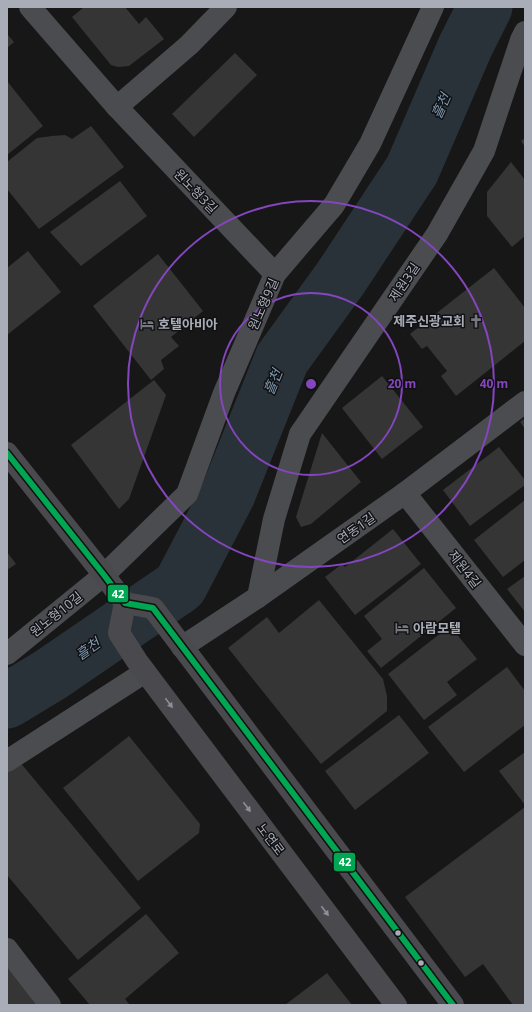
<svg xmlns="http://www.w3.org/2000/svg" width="532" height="1012" font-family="'Noto Sans','Noto Sans KR',sans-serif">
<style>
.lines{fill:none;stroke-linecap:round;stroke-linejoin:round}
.river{stroke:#2a3239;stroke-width:55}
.building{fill:#353536}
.minor{stroke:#4b4c50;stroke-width:22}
.tertiary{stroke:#4b4c50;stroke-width:22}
.secondary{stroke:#4a4a4e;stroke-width:22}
.bus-1-casing{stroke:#111113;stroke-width:9}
.bus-1{stroke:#00a651;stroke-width:6}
.oneway{fill:#8c8f98}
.ring{fill:none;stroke:#8446be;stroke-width:2}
.bus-dot{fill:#a8adb8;stroke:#111113;stroke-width:1.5}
.labels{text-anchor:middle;stroke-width:3;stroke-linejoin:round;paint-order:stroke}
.street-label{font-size:13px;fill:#a8adb8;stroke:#111113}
.poi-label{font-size:13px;font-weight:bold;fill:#a8adb8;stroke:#111113;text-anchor:start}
.water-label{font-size:14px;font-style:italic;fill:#7f9bb3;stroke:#111113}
.centre{fill:#8446be;stroke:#111113;stroke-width:2}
.ring-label{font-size:12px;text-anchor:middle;font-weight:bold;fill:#8446be;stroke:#111113;stroke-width:3;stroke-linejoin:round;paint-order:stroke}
.line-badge{stroke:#111113;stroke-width:1.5}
.badge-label{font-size:11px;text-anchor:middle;font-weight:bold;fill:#fff}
</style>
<rect width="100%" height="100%" fill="#171717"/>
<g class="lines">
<path class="river" d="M 7,701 L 50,675 L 180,586 L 228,494 L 282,359 L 340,279 L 412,170 L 465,47 L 485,7"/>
</g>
<g class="building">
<path d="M 84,7 L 125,7 L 139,24 L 146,17 L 164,39 L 129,66 L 118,67 L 111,65 L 72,17 Z"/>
<path d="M 7,34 L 14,42 L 7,48 Z"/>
<path d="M 235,53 L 257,75 L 194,137 L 172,114 Z"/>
<path d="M 7,81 L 43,126 L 7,155 Z"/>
<path d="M 91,126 L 124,167 L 39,229 L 7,189 L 7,162 L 37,138 L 52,136 L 65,135 L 72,139 Z"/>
<path d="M 525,138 L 525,147 L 521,141 Z"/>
<path d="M 511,162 L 525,180 L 525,236 L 512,247 L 487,216 L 487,192 Z"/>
<path d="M 120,181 L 147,216 L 81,266 L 50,232 Z"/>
<path d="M 28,251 L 61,292 L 7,335 L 7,268 Z"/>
<path d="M 158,254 L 203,311 L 171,337 L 179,346 L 161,360 L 164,369 L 151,380 L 93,306 Z"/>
<path d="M 494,268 L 525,308 L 525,341 L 456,396 L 441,376 L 447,371 L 427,346 L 422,349 L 410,334 Z"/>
<path d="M 382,376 L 423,427 L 382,459 L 342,408 Z"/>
<path d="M 154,380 L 166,395 L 129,499 L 119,509 L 71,445 Z"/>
<path d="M 525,418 L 525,429 L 520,422 Z"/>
<path d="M 322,433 L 361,482 L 311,524 L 301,527 L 296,517 Z"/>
<path d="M 499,447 L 525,480 L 525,485 L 470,526 L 443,490 Z"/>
<path d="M 525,500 L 525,560 L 503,577 L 474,540 Z"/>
<path d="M 393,529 L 421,564 L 355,615 L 325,577 L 342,564 L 345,567 Z"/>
<path d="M 7,552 L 16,564 L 7,570 Z"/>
<path d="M 424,568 L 456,608 L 381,668 L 367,651 L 382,639 L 364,616 Z"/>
<path d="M 525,576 L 525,612 L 507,589 Z"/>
<path d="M 319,600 L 383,679 L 387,696 L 387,711 L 321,764 L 228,648 L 267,617 L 279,633 Z"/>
<path d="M 450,626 L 477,659 L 447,682 L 457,695 L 424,720 L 388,674 Z"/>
<path d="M 507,667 L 525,691 L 525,725 L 464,772 L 428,727 Z"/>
<path d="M 399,715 L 429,753 L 355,810 L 325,771 Z"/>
<path d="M 129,736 L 200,824 L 199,833 L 138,881 L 63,788 Z"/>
<path d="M 525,752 L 525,805 L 499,771 Z"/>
<path d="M 19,761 L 141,908 L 78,960 L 7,875 L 7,771 Z"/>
<path d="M 525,807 L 525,1005 L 513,1005 L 483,964 L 465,977 L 405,897 Z"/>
<path d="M 146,914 L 179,953 L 125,999 L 130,1005 L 90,1005 L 68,979 Z"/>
<path d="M 7,966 L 36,1005 L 7,1005 Z"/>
<path d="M 327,973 L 352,1005 L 285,1005 Z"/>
</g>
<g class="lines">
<g class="minor">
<path d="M 30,7 L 117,107 L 275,274"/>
<path d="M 117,107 L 189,45 L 226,7"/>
<path d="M 405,493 L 525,645"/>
<path d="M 258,597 L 274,519 L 300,434 L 437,234 L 484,151 L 521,40 L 525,32"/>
<path d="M 182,647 L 258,597 L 405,493 L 525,402"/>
<path d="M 7,654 L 104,575"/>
<path d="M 7,761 L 145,672"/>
<path d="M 7,949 L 50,1005"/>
</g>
<path class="tertiary" d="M 104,575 L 187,494 L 224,393 L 275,274 L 334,205 L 370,144 L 433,7"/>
<g class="secondary">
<path d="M 7,453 L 104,575 L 125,603 L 153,608 L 453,1005"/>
<path d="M 125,603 L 119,633 L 137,661 L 396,1005"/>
</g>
<g class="bus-1-casing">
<path id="bus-1" d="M 7,453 L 104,575 L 125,603 L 153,608 L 453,1005"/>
</g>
<use href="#bus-1" class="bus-1"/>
</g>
<defs><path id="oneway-solid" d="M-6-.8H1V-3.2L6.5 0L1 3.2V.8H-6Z"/></defs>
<g class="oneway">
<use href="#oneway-solid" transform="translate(169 703) rotate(53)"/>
<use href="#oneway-solid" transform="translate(247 807) rotate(53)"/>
<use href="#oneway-solid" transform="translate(325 911) rotate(53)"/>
</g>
<g class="ring">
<circle cx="311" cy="384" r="91"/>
<circle cx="311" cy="384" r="183"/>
</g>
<defs>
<g id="church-bare" transform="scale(1.08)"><path d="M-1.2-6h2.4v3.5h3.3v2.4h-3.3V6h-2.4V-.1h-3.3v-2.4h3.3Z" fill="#757880" stroke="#111113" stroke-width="2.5" paint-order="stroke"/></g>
<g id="hotel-bare" transform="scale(1.08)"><path d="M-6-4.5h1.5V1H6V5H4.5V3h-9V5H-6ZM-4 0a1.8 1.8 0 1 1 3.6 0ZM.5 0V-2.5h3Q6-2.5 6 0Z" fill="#757880" stroke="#111113" stroke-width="2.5" paint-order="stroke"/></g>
</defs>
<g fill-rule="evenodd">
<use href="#church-bare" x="476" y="321"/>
<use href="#hotel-bare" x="147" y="324"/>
<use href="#hotel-bare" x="402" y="628"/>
</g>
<g class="bus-dot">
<circle cx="398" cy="933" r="3.5"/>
<circle cx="421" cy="963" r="3.5"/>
</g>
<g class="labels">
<g class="street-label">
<text transform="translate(196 191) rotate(46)" y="5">원노형3길</text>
<text transform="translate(404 282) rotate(-56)" y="5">제원3길</text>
<text transform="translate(263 304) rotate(-66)" y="5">원노형9길</text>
<text transform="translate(356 528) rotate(-35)" y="5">연동1길</text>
<text transform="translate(465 569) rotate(52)" y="5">제원4길</text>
<text transform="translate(56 614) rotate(-39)" y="5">원노형10길</text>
<text transform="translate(271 839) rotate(53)" y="5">노연로</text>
</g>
<g class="poi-label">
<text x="465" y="326" text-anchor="end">제주신광교회</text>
<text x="158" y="329">호텔아비아</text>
<text x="413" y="633">아람모텔</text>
</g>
<g class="water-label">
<text transform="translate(441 106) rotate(-66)" y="5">흘천</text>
<text transform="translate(273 382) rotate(-68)" y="5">흘천</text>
<text transform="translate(88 649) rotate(-35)" y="5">흘천</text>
</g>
</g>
<circle cx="311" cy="384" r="6" class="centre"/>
<g class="ring-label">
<text x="402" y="388">20 m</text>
<text x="494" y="388">40 m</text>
</g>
<g class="line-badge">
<rect x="107" y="584" width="22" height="19" rx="4" fill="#00a651"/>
<rect x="333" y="852" width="23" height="20" rx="4" fill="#00a651"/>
</g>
<g class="badge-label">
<text x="118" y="598">42</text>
<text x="345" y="866">42</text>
</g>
<rect width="532" height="1012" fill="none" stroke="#a8adb8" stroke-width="16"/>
</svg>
